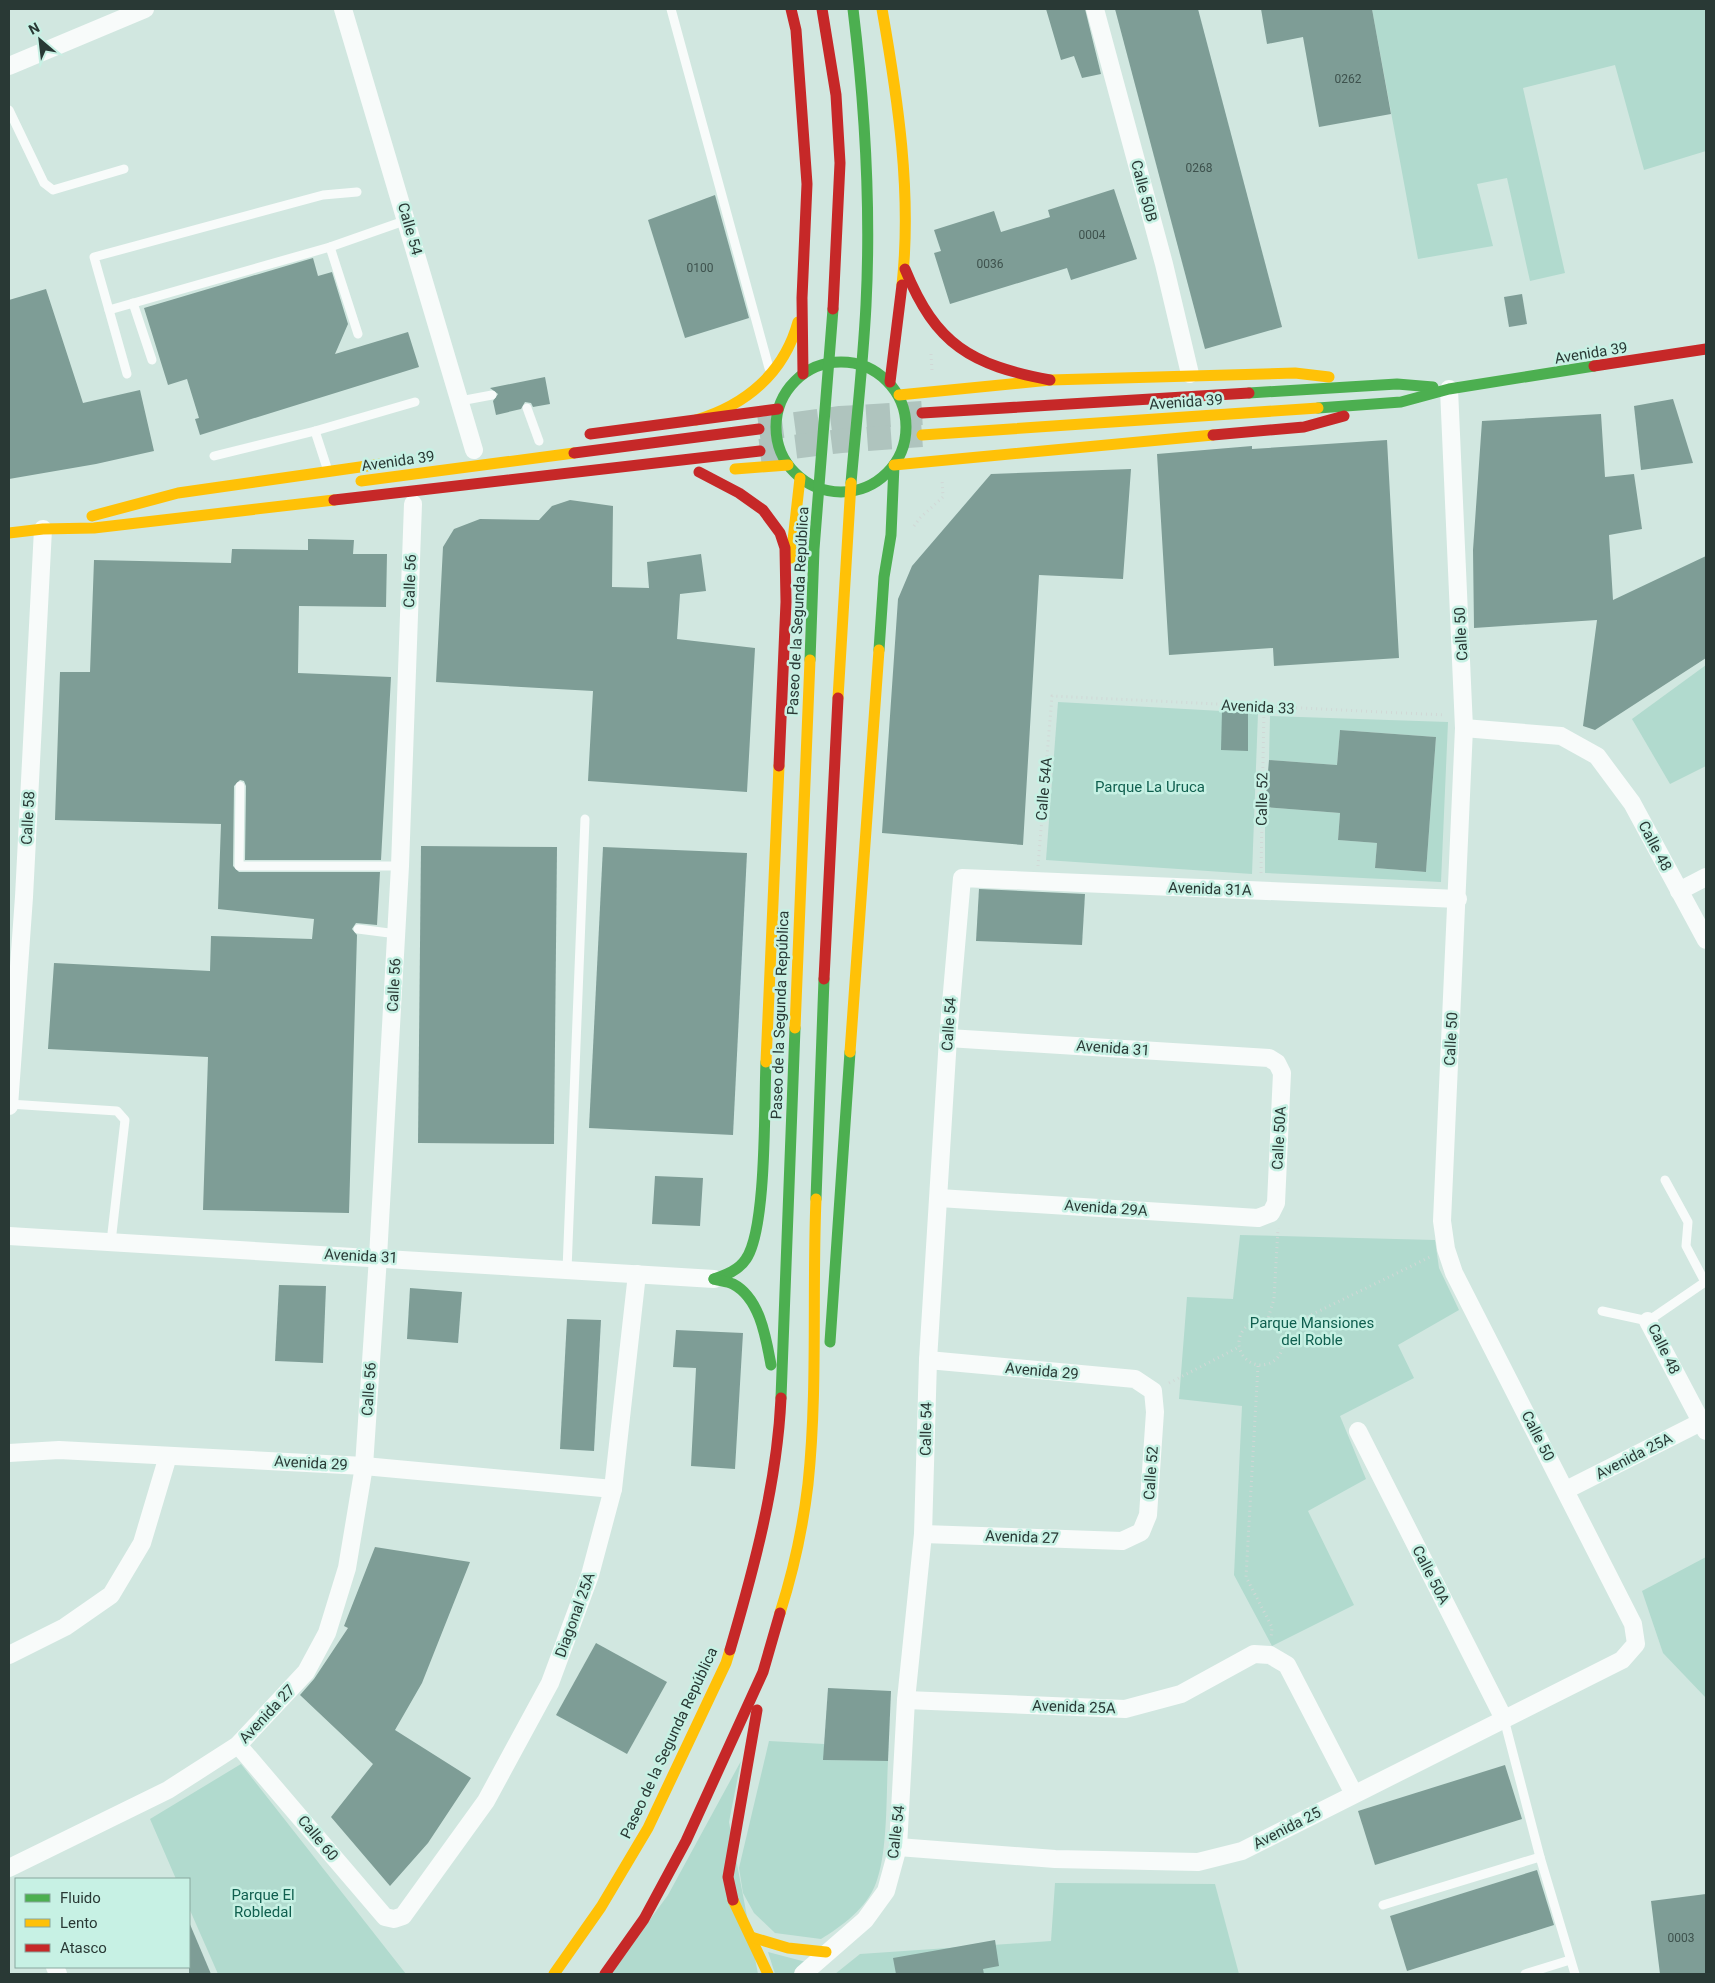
<svg xmlns="http://www.w3.org/2000/svg" width="1715" height="1983" font-family="Roboto,sans-serif">
<style>
.green{fill:#b1dace}
.building{fill:#7e9d96}
.lines{fill:none;stroke-linecap:round;stroke-linejoin:round}
.secondary-tunnel{stroke:#afc4be;stroke-width:24;stroke-dasharray:24 12;stroke-linecap:butt}
.path{stroke:#d1d8d6;stroke-width:3;stroke-dasharray:1 4;stroke-linecap:butt}
.lane{stroke:#f8fbfa;stroke-width:9}
.street{stroke:#f8fbfa;stroke-width:18}
.fast{stroke:#4caf50;stroke-width:11}
.slow{stroke:#ffc107;stroke-width:11}
.jam{stroke:#c62828;stroke-width:11}
.labels{text-anchor:middle;stroke-width:5;stroke-linejoin:round;paint-order:stroke}
.number-label{font-size:12px;fill:#3e524d}
.street-label{font-size:15px;fill:#293935;stroke:#c7f1e4}
.park-label{font-size:15px;fill:#105f4f;stroke:#c7f1e4}
</style>
<rect width="100%" height="100%" fill="#d1e7e0"/>
<g class="green">
<path d="M 1372,9 L 1706,9 L 1706,151 L 1644,170 L 1615,65 L 1523,88 L 1565,273 L 1530,281 L 1507,178 L 1477,184 L 1493,246 L 1418,259 Z"/>
<path d="M 1706,665 L 1706,766 L 1670,784 L 1632,719 Z"/>
<path d="M 1058,702 L 1258,713 L 1252,874 L 1046,860 Z"/>
<path d="M 1270,716 L 1448,722 L 1441,882 L 1265,873 L 1265,807 L 1340,813 L 1338,840 L 1377,843 L 1375,868 L 1426,872 L 1436,737 L 1340,730 L 1337,765 L 1269,760 Z"/>
<path d="M 1240,1235 L 1435,1240 L 1439,1268 L 1459,1310 L 1398,1345 L 1414,1378 L 1340,1416 L 1366,1479 L 1308,1511 L 1354,1605 L 1272,1646 L 1234,1575 L 1242,1406 L 1179,1399 L 1187,1297 L 1233,1299 Z"/>
<path d="M 1706,1557 L 1706,1698 L 1663,1653 L 1642,1591 Z"/>
<path d="M 769,1741 L 824,1744 L 824,1760 L 888,1761 C 886,1797 888,1851 876,1883 C 867,1908 842,1926 821,1939 L 775,1933 L 754,1913 L 743,1893 L 739,1868 Z"/>
<path d="M 741,1761 L 729,1822 L 758,1974 L 610,1974 L 668,1895 Z"/>
<path d="M 241,1764 L 406,1974 L 218,1974 L 189,1908 L 189,1879 L 176,1879 L 150,1819 Z"/>
<path d="M 1055,1883 L 1215,1884 L 1239,1974 L 835,1974 L 860,1954 L 1051,1941 Z"/>
<path d="M 768,1952 L 806,1962 L 793,1974 L 775,1974 Z"/>
</g>
<g class="building">
<path d="M 1046,9 L 1085,9 L 1101,74 L 1082,78 L 1074,56 L 1061,60 Z"/>
<path d="M 1115,9 L 1198,9 L 1282,327 L 1205,349 Z"/>
<path d="M 1261,9 L 1372,9 L 1391,114 L 1319,127 L 1303,37 L 1267,44 Z"/>
<path d="M 1114,189 L 1137,259 L 1071,280 L 1067,268 L 950,304 L 934,253 L 941,251 L 934,230 L 994,211 L 1001,232 L 1050,217 L 1048,210 Z"/>
<path d="M 715,195 L 749,318 L 685,338 L 648,220 Z"/>
<path d="M 313,258 L 318,276 L 332,272 L 348,324 L 335,354 L 408,332 L 419,367 L 200,435 L 195,419 L 199,418 L 187,379 L 168,385 L 144,308 Z"/>
<path d="M 46,289 L 83,403 L 140,390 L 154,451 L 96,464 L 9,479 L 9,300 Z"/>
<path d="M 1522,294 L 1527,324 L 1509,327 L 1504,297 Z"/>
<path d="M 545,377 L 550,404 L 533,407 L 531,403 L 525,402 L 521,409 L 496,415 L 493,401 L 498,394 L 490,388 Z"/>
<path d="M 1673,399 L 1693,463 L 1641,470 L 1634,406 Z"/>
<path d="M 1601,414 L 1605,477 L 1634,474 L 1642,529 L 1609,535 L 1613,600 L 1706,556 L 1706,658 L 1595,730 L 1583,726 L 1597,620 L 1474,628 L 1473,550 L 1482,421 Z"/>
<path d="M 1387,440 L 1399,658 L 1274,666 L 1273,648 L 1169,655 L 1157,454 L 1252,446 L 1252,449 Z"/>
<path d="M 1131,469 L 1123,579 L 1039,575 L 1023,845 L 882,833 L 898,599 L 912,566 L 991,474 Z"/>
<path d="M 570,500 L 613,506 L 612,587 L 649,588 L 647,562 L 701,554 L 706,591 L 680,594 L 677,639 L 755,648 L 747,792 L 588,781 L 593,691 L 436,682 L 443,547 L 454,529 L 480,519 L 539,520 L 552,506 Z"/>
<path d="M 308,539 L 354,540 L 353,554 L 387,554 L 386,607 L 299,606 L 298,673 L 391,677 L 381,860 L 245,860 L 246,786 L 244,781 L 240,780 L 234,786 L 233,866 L 239,872 L 380,872 L 377,925 L 356,923 L 352,929 L 357,935 L 349,1213 L 203,1210 L 208,1057 L 48,1049 L 54,963 L 210,971 L 211,936 L 312,939 L 314,919 L 218,909 L 221,824 L 55,820 L 60,672 L 90,672 L 94,560 L 231,563 L 232,549 L 308,550 Z"/>
<path d="M 1222,711 L 1248,713 L 1248,751 L 1221,750 Z"/>
<path d="M 1340,730 L 1436,737 L 1426,872 L 1375,868 L 1377,843 L 1338,840 L 1340,813 L 1265,807 L 1269,760 L 1337,765 Z"/>
<path d="M 421,846 L 557,847 L 554,1144 L 418,1143 Z"/>
<path d="M 603,847 L 747,853 L 733,1135 L 589,1128 Z"/>
<path d="M 979,889 L 1085,894 L 1082,945 L 976,941 Z"/>
<path d="M 655,1176 L 703,1178 L 700,1226 L 652,1224 Z"/>
<path d="M 279,1285 L 326,1286 L 323,1363 L 275,1361 Z"/>
<path d="M 410,1288 L 462,1292 L 458,1343 L 407,1339 Z"/>
<path d="M 567,1319 L 601,1320 L 594,1451 L 560,1449 Z"/>
<path d="M 676,1330 L 743,1333 L 735,1469 L 691,1466 L 696,1368 L 673,1367 Z"/>
<path d="M 375,1547 L 470,1562 L 422,1683 L 395,1730 L 471,1778 L 428,1843 L 390,1886 L 331,1817 L 373,1764 L 300,1695 L 314,1679 L 348,1628 L 344,1626 Z"/>
<path d="M 596,1643 L 667,1682 L 627,1754 L 556,1715 Z"/>
<path d="M 828,1688 L 891,1691 L 888,1761 L 823,1760 Z"/>
<path d="M 1505,1765 L 1522,1819 L 1375,1865 L 1358,1811 Z"/>
<path d="M 1537,1870 L 1554,1925 L 1407,1971 L 1390,1916 Z"/>
<path d="M 1706,1894 L 1706,1974 L 1660,1974 L 1651,1901 Z"/>
<path d="M 189,1922 L 211,1974 L 189,1974 Z"/>
<path d="M 995,1940 L 999,1966 L 983,1969 L 984,1974 L 896,1974 L 893,1958 Z"/>
</g>
<g class="lines">
<g class="secondary-tunnel">
<path d="M 759,429 L 840,418 L 922,413"/>
<path d="M 760,451 L 841,441 L 922,435"/>
</g>
<g class="path">
<path d="M 931,354 L 932,371"/>
<path d="M 914,526 L 920,518 L 943,497 L 942,480"/>
<path d="M 1038,866 L 1052,696 L 1445,715"/>
<path d="M 1261,873 L 1264,708"/>
<circle cx="1261" cy="1343" r="22"/>
<path d="M 1267,1322 L 1274,1299 L 1278,1228"/>
<path d="M 1280,1330 L 1432,1256"/>
<path d="M 1258,1366 L 1246,1577 L 1272,1627 L 1271,1639"/>
<path d="M 1169,1383 L 1239,1347"/>
</g>
<g class="lane">
<path d="M 671,9 L 769,368"/>
<path d="M 9,110 L 44,183 L 53,190 L 124,169"/>
<path d="M 357,192 L 323,195 L 94,257 L 109,310 L 330,247 L 407,220"/>
<path d="M 330,247 L 358,334"/>
<path d="M 133,303 L 152,360"/>
<path d="M 109,310 L 127,374"/>
<path d="M 460,401 L 492,395"/>
<path d="M 527,408 L 539,441"/>
<path d="M 315,431 L 328,471"/>
<path d="M 214,456 L 315,431 L 415,402"/>
<path d="M 240,786 L 239,866 L 400,866"/>
<path d="M 358,929 L 397,934"/>
<path d="M 9,1104 L 117,1111 L 125,1120 L 111,1242"/>
<path d="M 567,1270 L 585,819"/>
<path d="M 1602,1311 L 1648,1321 L 1705,1282 L 1686,1246 L 1688,1222 L 1665,1180"/>
<path d="M 1504,1719 L 1540,1857 L 1575,1974"/>
<path d="M 1383,1905 L 1540,1857"/>
<path d="M 1525,1974 L 1570,1960"/>
</g>
<g class="street">
<path d="M 343,9 L 474,450"/>
<path d="M 1095,9 L 1164,264 L 1190,374"/>
<path d="M 9,66 L 145,9"/>
<path d="M 1464,728 L 1561,736 L 1597,756 L 1632,803 L 1706,940"/>
<path d="M 1679,891 L 1706,877"/>
<path d="M 9,1106 L 24,897 L 43,529"/>
<path d="M 939,1198 L 1258,1218 L 1271,1213 L 1276,1203 L 1282,1073 L 1277,1063 L 1269,1058 L 948,1038"/>
<path d="M 9,1236 L 714,1279"/>
<path d="M 1648,1321 L 1706,1431"/>
<path d="M 1358,1431 L 1504,1719"/>
<path d="M 9,1453 L 59,1450 L 364,1466 L 613,1489"/>
<path d="M 1566,1490 L 1701,1422"/>
<path d="M 923,1534 L 1122,1541 L 1141,1532 L 1148,1515 L 1155,1412 L 1153,1391 L 1135,1379 L 928,1360"/>
<path d="M 9,1655 L 65,1627 L 111,1595 L 142,1543 L 168,1456"/>
<path d="M 906,1700 L 1125,1709 L 1181,1694 L 1254,1654 L 1270,1655 L 1287,1665 L 1354,1794"/>
<path d="M 238,1745 L 385,1917 L 394,1919 L 403,1916 L 486,1801 L 550,1683 L 590,1575 L 613,1489 L 637,1274"/>
<path d="M 898,1847 L 1055,1859 L 1198,1862 L 1242,1851 L 1622,1660 L 1636,1644 L 1633,1624 L 1454,1273 L 1446,1249 L 1442,1221 L 1464,728 L 1449,389"/>
<path d="M 9,1868 L 168,1790 L 238,1745 L 306,1672 L 327,1633 L 347,1568 L 364,1466 L 378,1257 L 400,866 L 413,504"/>
<path d="M 55,1967 L 58,1974"/>
<path d="M 803,1974 L 865,1920 L 886,1891 L 898,1847 L 906,1700 L 923,1534 L 928,1360 L 948,1038 L 962,878 L 1458,899"/>
</g>
<g class="fast">
<circle cx="841" cy="427" r="65"/>
<path d="M 1249,393 L 1397,384 L 1433,387"/>
<path d="M 1318,408 L 1401,402 L 1449,389 L 1594,366"/>
<path d="M 851,483 C 856,424 863,365 866,305 C 871,206 865,107 853,9"/>
<path d="M 879,650 L 884,577 L 891,535 L 894,465"/>
<path d="M 810,660 L 814,549 L 833,309"/>
<path d="M 816,1199 L 824,979"/>
<path d="M 714,1279 C 726,1275 739,1270 746,1259 C 767,1229 764,1104 766,1062"/>
<path d="M 714,1279 C 720,1281 727,1281 733,1284 C 760,1298 766,1338 771,1365"/>
<path d="M 830,1342 L 850,1052"/>
<path d="M 781,1398 L 795,1028"/>
</g>
<g class="slow">
<path d="M 882,9 C 898,100 912,193 902,285"/>
<path d="M 899,395 L 1050,380 L 1295,373 L 1329,377"/>
<path d="M 696,420 C 746,405 784,373 798,322"/>
<path d="M 922,435 L 1318,408"/>
<path d="M 894,465 L 1213,435"/>
<path d="M 735,469 L 788,465"/>
<path d="M 361,481 L 574,453"/>
<path d="M 92,516 L 178,493 L 381,464"/>
<path d="M 9,533 L 43,529 L 94,528 L 334,500"/>
<path d="M 791,558 L 800,478"/>
<path d="M 838,698 L 851,483"/>
<path d="M 795,1028 L 810,660"/>
<path d="M 850,1052 L 879,650"/>
<path d="M 766,1062 L 779,766"/>
<path d="M 780,1613 C 793,1572 803,1527 808,1484 C 818,1389 812,1293 816,1199"/>
<path d="M 733,1900 L 768,1974"/>
<path d="M 751,1937 L 788,1948 L 826,1952"/>
<path d="M 554,1974 L 601,1907 L 648,1828 L 726,1663 L 730,1650"/>
</g>
<g class="jam">
<path d="M 791,9 L 796,30 L 807,184 L 802,298 L 803,374"/>
<path d="M 822,9 L 836,95 L 840,163 L 833,309"/>
<path d="M 905,269 C 936,345 971,365 1050,380"/>
<path d="M 1594,366 L 1706,349"/>
<path d="M 890,382 L 902,285"/>
<path d="M 922,413 L 1249,393"/>
<path d="M 590,434 L 778,409"/>
<path d="M 1213,435 L 1304,427 L 1344,416"/>
<path d="M 574,453 L 759,429"/>
<path d="M 699,472 L 739,493 L 763,510 L 780,533 L 785,548 L 786,602 L 779,766"/>
<path d="M 334,500 L 760,451"/>
<path d="M 824,979 L 838,698"/>
<path d="M 730,1650 C 754,1568 777,1484 781,1398"/>
<path d="M 733,1900 L 728,1877 L 757,1710"/>
<path d="M 605,1974 L 644,1919 L 686,1841 L 763,1672 L 780,1613"/>
</g>
</g>
<g class="labels">
<g class="number-label">
<text x="1348" y="83">0262</text>
<text x="1199" y="172">0268</text>
<text x="1092" y="239">0004</text>
<text x="990" y="268">0036</text>
<text x="700" y="272">0100</text>
<text x="1681" y="1942">0003</text>
</g>
<g class="street-label">
<text transform="translate(1144 191) rotate(75)" y="5">Calle 50B</text>
<text transform="translate(410 229) rotate(74)" y="5">Calle 54</text>
<text transform="translate(1591 353) rotate(-9)" y="5">Avenida 39</text>
<text transform="translate(1186 402) rotate(-4)" y="5">Avenida 39</text>
<text transform="translate(398 461) rotate(-8)" y="5">Avenida 39</text>
<text transform="translate(410 581) rotate(-88)" y="5">Calle 56</text>
<text transform="translate(798 611) rotate(-87)" y="5">Paseo de la Segunda República</text>
<text transform="translate(1461 634) rotate(-93)" y="5">Calle 50</text>
<text transform="translate(1258 707) rotate(3)" y="5">Avenida 33</text>
<text transform="translate(1044 789) rotate(-85)" y="5">Calle 54A</text>
<text transform="translate(1262 799) rotate(-89)" y="5">Calle 52</text>
<text transform="translate(28 818) rotate(-87)" y="5">Calle 58</text>
<text transform="translate(1655 846) rotate(62)" y="5">Calle 48</text>
<text transform="translate(1210 889) rotate(2)" y="5">Avenida 31A</text>
<text transform="translate(394 985) rotate(-87)" y="5">Calle 56</text>
<text transform="translate(780 1015) rotate(-88)" y="5">Paseo de la Segunda República</text>
<text transform="translate(949 1024) rotate(-86)" y="5">Calle 54</text>
<text transform="translate(1451 1039) rotate(-87)" y="5">Calle 50</text>
<text transform="translate(1113 1048) rotate(4)" y="5">Avenida 31</text>
<text transform="translate(1279 1138) rotate(-87)" y="5">Calle 50A</text>
<text transform="translate(1106 1208) rotate(4)" y="5">Avenida 29A</text>
<text transform="translate(361 1256) rotate(3)" y="5">Avenida 31</text>
<text transform="translate(1664 1349) rotate(64)" y="5">Calle 48</text>
<text transform="translate(1042 1371) rotate(5)" y="5">Avenida 29</text>
<text transform="translate(369 1389) rotate(-86)" y="5">Calle 56</text>
<text transform="translate(926 1429) rotate(-89)" y="5">Calle 54</text>
<text transform="translate(1538 1436) rotate(63)" y="5">Calle 50</text>
<text transform="translate(1634 1456) rotate(-27)" y="5">Avenida 25A</text>
<text transform="translate(311 1463) rotate(3)" y="5">Avenida 29</text>
<text transform="translate(1151 1473) rotate(-86)" y="5">Calle 52</text>
<text transform="translate(1022 1537) rotate(2)" y="5">Avenida 27</text>
<text transform="translate(1431 1575) rotate(63)" y="5">Calle 50A</text>
<text transform="translate(575 1615) rotate(-70)" y="5">Diagonal 25A</text>
<text transform="translate(1074 1707) rotate(2)" y="5">Avenida 25A</text>
<text transform="translate(267 1714) rotate(-47)" y="5">Avenida 27</text>
<text transform="translate(669 1743) rotate(-65)" y="5">Paseo de la Segunda República</text>
<text transform="translate(1287 1828) rotate(-27)" y="5">Avenida 25</text>
<text transform="translate(896 1832) rotate(-83)" y="5">Calle 54</text>
<text transform="translate(318 1838) rotate(50)" y="5">Calle 60</text>
</g>
<g class="park-label">
<text x="1150" y="792">Parque La Uruca</text>
<text x="1312" y="1328">Parque Mansiones<tspan x="1312" dy="17">del Roble</tspan></text>
<text x="263" y="1900">Parque El<tspan x="263" dy="17">Robledal</tspan></text>
</g>
</g>
<rect width="1715" height="1983" fill="none" stroke="#293935" stroke-width="20"/>
<rect x="15" y="1878" width="175" height="90" fill="#c7f1e4" stroke="#88a79e"/>
<rect x="25" y="1894" width="25" height="8" fill="#4caf50" stroke="#88a79e"/>
<text x="60" y="1903" font-size="15" fill="#293935">Fluido</text>
<rect x="25" y="1919" width="25" height="8" fill="#ffc107" stroke="#88a79e"/>
<text x="60" y="1928" font-size="15" fill="#293935">Lento</text>
<rect x="25" y="1944" width="25" height="8" fill="#c62828" stroke="#88a79e"/>
<text x="60" y="1953" font-size="15" fill="#293935">Atasco</text>
<g transform="translate(40 40) rotate(332)" stroke="#c7f1e4" stroke-width="4" paint-order="stroke">
<path d="M0-4L9 19L0 12L-9 19Z" fill="#293935"/>
<text y="-8" font-size="14" font-weight="bold" text-anchor="middle" fill="#293935">N</text>
</g>
</svg>
